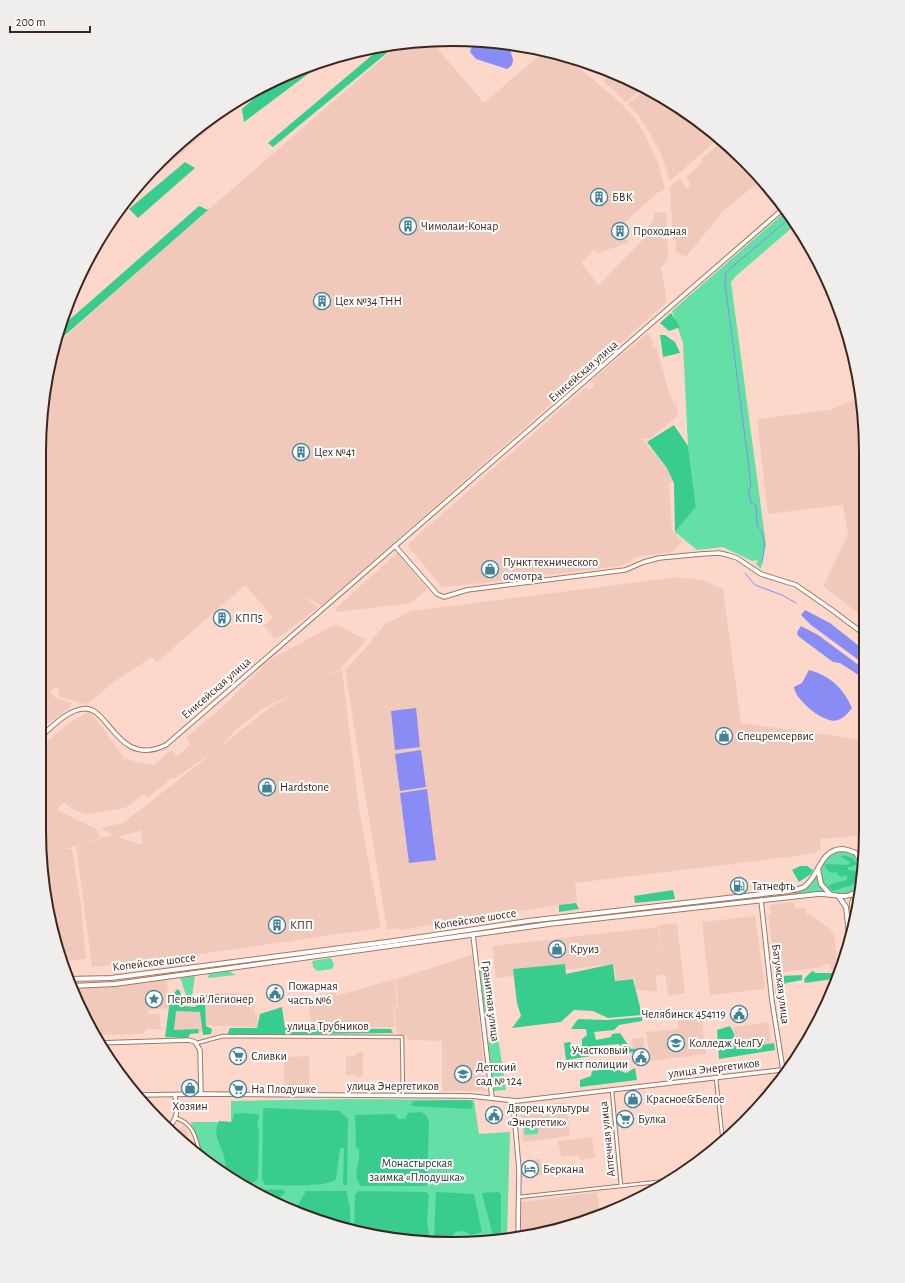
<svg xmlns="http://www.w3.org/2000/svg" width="905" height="1283" font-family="'Alegreya Sans',sans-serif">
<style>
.built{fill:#f1c9ba;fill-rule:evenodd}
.green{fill:#64dfa5}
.forest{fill:#38cd8f}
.water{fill:#898cf5}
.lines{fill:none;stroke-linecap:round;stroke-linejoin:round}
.stream{stroke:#898cf5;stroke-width:1}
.street-casing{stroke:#a9725f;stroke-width:4.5}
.secondary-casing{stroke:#a9725f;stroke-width:5.5}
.primary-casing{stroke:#a9725f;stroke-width:6}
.street{stroke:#fff;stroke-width:2.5}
.secondary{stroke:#fff;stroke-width:3.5}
.primary{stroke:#fff;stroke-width:4}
.rail{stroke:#977a6f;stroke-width:1;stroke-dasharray:2 4;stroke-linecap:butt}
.labels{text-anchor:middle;stroke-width:4;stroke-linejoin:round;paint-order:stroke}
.poi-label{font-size:12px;fill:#3d261e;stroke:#fff;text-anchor:start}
.street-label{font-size:12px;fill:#3d261e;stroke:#fff}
.park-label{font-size:12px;fill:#1b3226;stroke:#fff}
.rim{fill:none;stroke:#3d261e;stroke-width:2}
</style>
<rect width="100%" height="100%" fill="#fdd8ca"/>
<g class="built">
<path d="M 431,41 L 484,103 L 544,51 L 564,55 L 621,103 L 636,120 L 644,133 L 659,165 L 665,190 L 657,193 L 623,224 L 621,234 L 629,242 L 599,253 L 594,250 L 581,263 L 599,285 L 640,243 L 652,222 L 655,212 L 666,213 L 668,256 L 664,265 L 660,269 L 662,271 L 667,302 L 322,606 L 298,595 L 319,607 L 278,638 L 275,638 L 264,626 L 273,617 L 245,585 L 157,662 L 152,657 L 115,681 L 89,703 L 84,704 L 59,697 L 59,688 L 54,688 L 51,692 L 54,697 L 72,703 L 69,708 L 39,730 L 39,452 L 47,372 L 55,346 L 156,255 L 402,42 Z"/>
<path d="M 613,73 L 635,82 L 644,87 L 626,102 L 603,81 Z"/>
<path d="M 259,88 L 211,128 L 121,206 L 180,142 L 246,95 Z"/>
<path d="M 647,89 L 704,124 L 719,138 L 671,180 L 669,179 L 662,156 L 651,135 L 638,115 L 628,104 Z"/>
<path d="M 722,141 L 762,180 L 724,210 L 686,257 L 676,252 L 676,240 L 673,240 L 670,187 L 679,178 L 687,188 L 691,184 L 686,177 L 703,162 L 701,159 Z"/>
<path d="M 648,333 L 653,340 L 652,347 L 657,349 L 669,393 L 678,412 L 678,415 L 650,439 L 641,438 L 667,468 L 674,482 L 669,483 L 672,530 L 682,541 L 673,552 L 636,557 L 631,562 L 614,567 L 447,587 L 441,586 L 407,545 L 586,387 L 589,390 L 595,385 L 591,381 Z"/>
<path d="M 862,397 L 862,398 L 864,618 L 823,586 L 848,535 L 842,501 L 842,505 L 768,514 L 757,419 L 829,410 Z"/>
<path d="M 397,553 L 427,589 L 411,603 L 337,612 L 334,610 Z"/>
<path d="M 678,577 L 705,581 L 723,589 L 741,723 L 864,740 L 865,835 L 820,839 L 821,850 L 817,850 L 817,853 L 798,856 L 575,883 L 577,902 L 400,930 L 399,928 L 387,930 L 345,670 L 364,650 L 384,625 L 411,611 Z"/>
<path d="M 336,624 L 366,640 L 340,669 L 318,682 L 342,669 L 359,810 L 381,928 L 144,962 L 92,967 L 76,846 L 111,835 L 117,837 L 100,828 L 123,823 L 220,747 L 174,779 L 172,778 L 147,798 L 144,794 L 125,808 L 86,814 L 74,810 L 63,802 L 57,810 L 96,829 L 101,837 L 66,849 L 72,849 L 81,905 L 86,959 L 62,961 L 53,938 L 39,831 L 39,748 L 68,724 L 88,712 L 96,719 L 124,758 L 140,763 L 154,765 L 171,750 L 177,756 L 191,744 L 186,738 L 229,701 L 271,659 ZM 300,691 L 272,706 L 221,746 L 237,729 L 264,708 ZM 141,830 L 142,845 L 118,837 Z"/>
<path d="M 794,902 L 795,909 L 805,908 L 806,914 L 810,914 L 831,930 L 832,934 L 834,934 L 838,969 L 831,970 L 830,964 L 823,965 L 823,967 L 776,973 L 768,915 L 771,914 L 770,905 Z"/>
<path d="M 755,916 L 765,989 L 710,995 L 702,922 Z"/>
<path d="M 677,923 L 685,993 L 668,996 L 665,974 L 656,976 L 657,992 L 635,989 L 635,978 L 616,980 L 614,964 L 496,978 L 492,946 L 658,927 L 663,958 L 659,925 Z"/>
<path d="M 472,955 L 487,1091 L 442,1091 L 442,1041 L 408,1040 L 408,1036 L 397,1034 L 394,1008 L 398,1007 L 396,979 Z"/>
<path d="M 395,979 L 397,1006 L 393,1007 L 395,1027 L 312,1027 L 308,1000 L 334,992 L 336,996 Z"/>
<path d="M 167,980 L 169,1008 L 148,1010 L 148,1014 L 159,1014 L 161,1029 L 147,1029 L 142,1034 L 94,1035 L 82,1013 L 73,989 Z"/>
<path d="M 220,993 L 252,994 L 255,1014 L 257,1014 L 257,1027 L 219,1026 L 212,1027 L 212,1025 L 206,1025 L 206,996 L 220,997 Z"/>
<path d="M 175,1009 L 203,1011 L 205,1032 L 173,1032 Z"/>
<path d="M 701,1010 L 706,1054 L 650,1061 L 646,1032 L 679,1029 L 677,1013 Z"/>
<path d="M 768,1022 L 771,1044 L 737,1048 L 734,1027 Z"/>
<path d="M 643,1037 L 645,1047 L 633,1049 L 632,1039 Z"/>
<path d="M 357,1053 L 363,1053 L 363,1077 L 356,1077 L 356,1075 L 346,1075 L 346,1056 L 356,1056 Z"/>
<path d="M 309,1056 L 309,1090 L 284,1090 L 284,1057 Z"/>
<path d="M 566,1102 L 570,1136 L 523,1142 L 520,1107 Z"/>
<path d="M 185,1125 L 193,1151 L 172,1132 Z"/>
<path d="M 592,1137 L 595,1158 L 580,1160 L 579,1155 L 561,1157 L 558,1141 Z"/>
<path d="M 540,1159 L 543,1175 L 522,1177 L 523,1161 Z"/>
<path d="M 597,1192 L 600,1213 L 533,1236 L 521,1237 L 522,1202 Z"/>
</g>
<g class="green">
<path d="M 785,212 L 794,226 L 736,276 L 731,282 L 766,545 L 761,569 L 756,564 L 758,560 L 752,561 L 723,547 L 697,550 L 675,532 L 696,507 L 688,446 L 683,343 L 672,311 Z"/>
<circle cx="842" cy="873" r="21"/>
<path d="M 817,875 L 818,881 L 823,891 L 790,895 L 806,888 Z"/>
<path d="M 789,894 L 789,895 L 489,929 L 516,924 Z"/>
<path d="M 331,958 L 334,965 L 332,969 L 317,971 L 313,967 L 312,961 Z"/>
<path d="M 485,968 L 491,1014 L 485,1015 L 480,970 Z"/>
<path d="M 229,971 L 236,975 L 208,978 L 209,974 Z"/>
<path d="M 195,976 L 192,996 L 188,997 C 184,993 183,984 180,978 Z"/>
<path d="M 498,1037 L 506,1090 L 494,1091 L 488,1043 L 491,1038 Z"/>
<path d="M 349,1099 L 474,1100 L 479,1134 L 510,1132 L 507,1239 L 453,1244 L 399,1240 L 294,1212 L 223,1174 L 203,1159 L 191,1122 L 231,1122 L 231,1101 Z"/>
<path d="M 538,1126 L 538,1134 L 525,1135 L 524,1127 Z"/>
</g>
<g class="forest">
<path d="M 399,43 L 273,147 L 268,143 L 383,46 Z"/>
<path d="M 328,59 L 244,122 L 242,109 L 273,82 L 319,61 Z"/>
<path d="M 185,162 L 195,168 L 138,218 L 129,209 Z"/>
<path d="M 199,206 L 208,210 L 55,344 L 60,328 Z"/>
<path d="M 671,313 L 680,327 L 669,331 L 660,323 Z"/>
<path d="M 660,335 L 665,335 L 675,342 L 680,353 L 663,357 Z"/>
<path d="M 674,425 L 688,446 L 696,507 L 675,532 L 674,483 L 667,468 L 647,442 Z"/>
<path d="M 843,855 L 853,858 L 857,864 L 852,867 L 848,867 L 848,870 L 861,871 L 862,874 L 852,885 L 833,891 L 828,886 L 834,883 L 847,880 L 847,877 L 845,875 L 843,877 L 839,876 L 837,872 L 831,873 L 825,867 L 826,864 L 848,865 L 850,862 L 841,857 Z"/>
<path d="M 800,866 L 807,866 L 813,870 L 811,874 L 799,882 L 792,870 Z"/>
<path d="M 673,890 L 675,899 L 635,903 L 634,896 Z"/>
<path d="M 576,903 L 579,909 L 559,912 L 559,905 Z"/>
<path d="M 565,964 L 566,974 L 613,964 L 615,981 L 633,979 L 642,1015 L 608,1018 L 593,1011 L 574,1010 L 561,1022 L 512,1028 L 521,1016 L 517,1003 L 513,969 Z"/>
<path d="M 814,971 L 815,973 L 839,973 L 835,981 L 833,979 L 805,983 L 804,979 L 811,972 Z"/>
<path d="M 802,975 L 802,980 L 786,983 L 782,988 L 784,998 L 776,996 L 775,983 L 781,976 Z"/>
<path d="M 177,989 L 180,991 L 183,1006 L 194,1007 L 203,1003 L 204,995 L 219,994 L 219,996 L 205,997 L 206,1026 L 212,1029 L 211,1034 L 203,1035 L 200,1012 L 176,1011 L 174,1030 L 198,1029 L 199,1033 L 190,1034 L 188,1038 L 165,1037 L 170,1000 Z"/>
<path d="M 282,1007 L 285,1028 L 391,1029 L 393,1033 L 227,1035 L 230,1028 L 257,1028 L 260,1014 Z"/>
<path d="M 642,1017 L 642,1021 L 619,1025 L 614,1030 L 594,1032 L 596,1040 L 611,1037 L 612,1034 L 620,1033 L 631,1049 L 645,1048 L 645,1051 L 625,1053 L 619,1044 L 594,1046 L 591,1056 L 566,1060 L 564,1043 L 570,1042 L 574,1047 L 582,1046 L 582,1039 L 587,1035 L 586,1029 L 571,1029 L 578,1019 L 607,1020 Z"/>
<path d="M 730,1026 L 734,1033 L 736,1049 L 774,1043 L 775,1050 L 719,1059 L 717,1030 Z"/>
<path d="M 613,1068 L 626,1073 L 635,1068 L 637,1080 L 580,1087 L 580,1080 L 591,1076 L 592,1071 Z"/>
<path d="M 468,1100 L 472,1101 L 473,1105 L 471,1109 L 411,1106 L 413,1101 Z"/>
<path d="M 265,1108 L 340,1111 L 348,1119 L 347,1186 L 343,1184 L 344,1148 L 340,1148 L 336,1179 C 327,1188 279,1185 265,1185 L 262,1179 L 263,1109 Z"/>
<path d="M 421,1112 L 426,1115 L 429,1121 L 427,1186 L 361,1186 C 351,1174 361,1163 359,1149 L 356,1148 L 356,1145 L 355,1115 L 395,1114 L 398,1119 L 405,1119 L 408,1113 Z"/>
<path d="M 241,1113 L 257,1114 L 259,1115 L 257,1127 L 259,1128 L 258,1179 C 245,1189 241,1184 228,1177 C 226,1171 225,1167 225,1161 C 223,1146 211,1137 219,1121 L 232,1122 L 234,1114 Z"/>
<path d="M 250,1189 L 284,1190 L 285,1193 L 281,1196 L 278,1204 Z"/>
<path d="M 306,1191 L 346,1191 L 350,1208 L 350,1227 L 294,1212 Z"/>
<path d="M 358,1191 L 426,1192 L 429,1195 L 427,1221 L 430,1242 L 399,1240 L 354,1229 L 355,1195 Z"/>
<path d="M 436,1192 L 474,1194 L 482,1232 L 471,1235 L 464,1231 L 455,1232 L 453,1236 L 454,1244 L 437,1243 L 434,1240 Z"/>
<path d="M 498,1192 L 501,1194 L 501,1239 L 494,1240 L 482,1193 Z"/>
</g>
<g class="water">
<path d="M 485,41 L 509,45 L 513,60 L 512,65 L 507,69 L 476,59 L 470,52 C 471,44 478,43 485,41 Z"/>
<path d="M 805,610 L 830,623 L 864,650 L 864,664 L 811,625 L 801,615 Z"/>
<path d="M 801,626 L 818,635 L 864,669 L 863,676 L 860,676 L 840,663 L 833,662 L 798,636 L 797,632 Z"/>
<path d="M 809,670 C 831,676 843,688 852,708 C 848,713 844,718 838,720 C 825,725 795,700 794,687 L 802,683 Z"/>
<path d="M 416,708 L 420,747 L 395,750 L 391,711 Z"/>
<path d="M 421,750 L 426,787 L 400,791 L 395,754 Z"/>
<path d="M 427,789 L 436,860 L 409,863 L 400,793 Z"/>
</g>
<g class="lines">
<g class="stream">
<path d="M 762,562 C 764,551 767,534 757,526 L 756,505 L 751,503 L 748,489 L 751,487 L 749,468 L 725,283 L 726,272 L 789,219"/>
<path d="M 745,573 L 755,585 L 782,595 L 796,603"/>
</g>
<g class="street-casing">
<g id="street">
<path d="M 197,1043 L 223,1036 L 402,1037 L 403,1096"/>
<path d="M 716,1078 L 723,1143"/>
<path d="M 612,1091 L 621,1186"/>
<path d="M 176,1118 C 195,1124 196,1140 201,1157"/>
<path d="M 519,1197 L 666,1181"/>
</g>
</g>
<g class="secondary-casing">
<g id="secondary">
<path d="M 395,546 L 437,594 L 444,597 L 467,590 L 625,570 L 644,562 L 659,558 L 701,554 L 719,553 L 728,555 L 737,558 L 761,574 L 796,585 L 832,610 L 864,634"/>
<path d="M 39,738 C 51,728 66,711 82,709 C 109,703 116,769 166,745 L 783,209"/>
<path d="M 761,900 L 772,1001 L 783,1070"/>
<path d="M 473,935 L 492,1098"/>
<path d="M 99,1043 L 189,1040 L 195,1042 L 200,1050 L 201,1094"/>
<path d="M 140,1095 L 201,1094 L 471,1096 L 517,1101 L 789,1069"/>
<path d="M 513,1101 L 519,1169 L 518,1238"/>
<path d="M 167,1127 C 180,1120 176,1107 175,1095"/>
</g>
</g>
<g class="primary-casing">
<g id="primary">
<path d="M 857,855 L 864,864"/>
<path d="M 818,869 L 821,884 L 830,894"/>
<path d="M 839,897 L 846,907 L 850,943"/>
<path d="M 854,924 L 852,903 L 856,893"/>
<path d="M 69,979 L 111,978 L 387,942 L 528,921 L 789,891 C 794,890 800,889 804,887 C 820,876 819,850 842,849 C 850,849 857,855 865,856"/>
<path d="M 71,986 L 115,984 L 549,924 L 818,894 C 834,893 846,902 860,889"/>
</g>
</g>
<use href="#street" class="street"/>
<use href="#secondary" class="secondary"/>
<use href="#primary" class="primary"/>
<path class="rail" d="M 152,171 L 222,112"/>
</g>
<defs>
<g id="building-ring" transform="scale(0.9)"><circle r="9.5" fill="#fff" stroke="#438296" stroke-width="1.5"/><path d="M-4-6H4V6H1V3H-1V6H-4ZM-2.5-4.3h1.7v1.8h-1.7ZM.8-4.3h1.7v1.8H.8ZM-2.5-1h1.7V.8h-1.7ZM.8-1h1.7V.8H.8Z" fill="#438296"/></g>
<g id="shop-ring" transform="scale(0.9)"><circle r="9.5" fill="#fff" stroke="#438296" stroke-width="1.5"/><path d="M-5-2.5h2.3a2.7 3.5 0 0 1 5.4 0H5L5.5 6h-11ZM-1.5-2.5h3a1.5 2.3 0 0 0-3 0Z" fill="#438296"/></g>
<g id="fuel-ring" transform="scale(0.9)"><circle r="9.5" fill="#fff" stroke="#438296" stroke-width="1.5"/><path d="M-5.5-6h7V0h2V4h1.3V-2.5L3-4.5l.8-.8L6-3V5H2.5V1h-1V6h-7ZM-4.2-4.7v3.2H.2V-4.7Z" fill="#438296"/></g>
<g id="civic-ring" transform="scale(0.9)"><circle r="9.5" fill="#fff" stroke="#438296" stroke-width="1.5"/><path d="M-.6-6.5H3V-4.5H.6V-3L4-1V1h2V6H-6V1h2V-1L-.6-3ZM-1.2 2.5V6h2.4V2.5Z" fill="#438296"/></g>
<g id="sight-ring" transform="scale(0.9)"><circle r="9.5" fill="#fff" stroke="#438296" stroke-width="1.5"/><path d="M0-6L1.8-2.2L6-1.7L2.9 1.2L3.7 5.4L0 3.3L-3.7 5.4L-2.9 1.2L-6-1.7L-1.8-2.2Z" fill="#438296"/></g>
<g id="university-ring" transform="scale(0.9)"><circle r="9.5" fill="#fff" stroke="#438296" stroke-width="1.5"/><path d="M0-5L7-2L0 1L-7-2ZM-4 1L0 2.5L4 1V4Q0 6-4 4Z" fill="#438296"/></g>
<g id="supermarket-ring" transform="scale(0.9)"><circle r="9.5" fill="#fff" stroke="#438296" stroke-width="1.5"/><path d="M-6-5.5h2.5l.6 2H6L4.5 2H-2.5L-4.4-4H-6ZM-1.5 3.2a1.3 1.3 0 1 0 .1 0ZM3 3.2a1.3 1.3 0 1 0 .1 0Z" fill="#438296"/></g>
<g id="school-ring" transform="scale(0.9)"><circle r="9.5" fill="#fff" stroke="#438296" stroke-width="1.5"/><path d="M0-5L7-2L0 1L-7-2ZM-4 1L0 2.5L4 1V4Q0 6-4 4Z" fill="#438296"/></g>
<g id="hotel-ring" transform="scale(0.9)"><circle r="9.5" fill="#fff" stroke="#438296" stroke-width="1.5"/><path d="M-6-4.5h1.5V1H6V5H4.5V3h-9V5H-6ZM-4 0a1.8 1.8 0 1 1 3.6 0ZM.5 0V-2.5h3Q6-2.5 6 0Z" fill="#438296"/></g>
</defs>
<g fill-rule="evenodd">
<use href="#building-ring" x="599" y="197"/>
<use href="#building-ring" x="408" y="226"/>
<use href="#building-ring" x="620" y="231"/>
<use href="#building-ring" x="322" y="301"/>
<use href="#building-ring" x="301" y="452"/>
<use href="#shop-ring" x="490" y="569"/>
<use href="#building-ring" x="222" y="618"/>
<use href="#shop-ring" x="724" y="736"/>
<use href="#shop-ring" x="267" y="787"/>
<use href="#fuel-ring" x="739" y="886"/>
<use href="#building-ring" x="277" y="925"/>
<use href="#shop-ring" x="557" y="949"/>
<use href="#civic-ring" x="275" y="993"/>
<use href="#sight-ring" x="154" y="999"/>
<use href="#civic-ring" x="739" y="1014"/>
<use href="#university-ring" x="676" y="1043"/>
<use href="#supermarket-ring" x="238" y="1056"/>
<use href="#civic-ring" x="641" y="1057"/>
<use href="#school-ring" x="463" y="1074"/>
<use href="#shop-ring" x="190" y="1088"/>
<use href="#supermarket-ring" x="238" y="1089"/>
<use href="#shop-ring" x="633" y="1099"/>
<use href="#civic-ring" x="494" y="1115"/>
<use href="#supermarket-ring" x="625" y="1119"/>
<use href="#hotel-ring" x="530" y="1169"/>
</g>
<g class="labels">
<g class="poi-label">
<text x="612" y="201">БВК</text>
<text x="421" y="230">Чимолаи-Конар</text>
<text x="633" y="235">Проходная</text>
<text x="335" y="305">Цех №34 ТНН</text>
<text x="314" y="456">Цех №41</text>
<text x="503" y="566">Пункт технического<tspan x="503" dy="14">осмотра</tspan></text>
<text x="235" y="622">КПП5</text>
<text x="737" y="740">Спецремсервис</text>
<text x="280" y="791">Hardstone</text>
<text x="752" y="890">Татнефть</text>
<text x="290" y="929">КПП</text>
<text x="570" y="953">Круиз</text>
<text x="288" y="990">Пожарная<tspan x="288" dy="14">часть №6</tspan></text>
<text x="167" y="1003">Первый Легионер</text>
<text x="726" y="1018" text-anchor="end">Челябинск 454119</text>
<text x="689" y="1047">Колледж ЧелГУ</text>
<text x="628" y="1054" text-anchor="end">Участковый<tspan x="628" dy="14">пункт полиции</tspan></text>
<text x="251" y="1060">Сливки</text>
<text x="476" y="1071">Детский<tspan x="476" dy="14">сад № 124</tspan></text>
<text x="251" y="1093">На Плодушке</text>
<text x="646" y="1103">Красное&amp;Белое</text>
<text x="190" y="1110" text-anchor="middle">Хозяин</text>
<text x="507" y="1112">Дворец культуры<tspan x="507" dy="14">«Энергетик»</tspan></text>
<text x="638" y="1123">Булка</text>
<text x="543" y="1173">Беркана</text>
</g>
<g class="street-label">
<text transform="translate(583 371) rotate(-41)" y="4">Енисейская улица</text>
<text transform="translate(216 688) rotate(-41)" y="4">Енисейская улица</text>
<text transform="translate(475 919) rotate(-9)" y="4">Копейское шоссе</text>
<text transform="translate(154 962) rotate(-7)" y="4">Копейское шоссе</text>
<text transform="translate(781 984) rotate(83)" y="4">Батумская улица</text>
<text transform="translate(491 1001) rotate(83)" y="4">Гранитная улица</text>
<text x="328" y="1030">улица Трубников</text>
<text transform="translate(714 1068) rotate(-7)" y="4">улица Энергетиков</text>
<text x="393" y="1090">улица Энергетиков</text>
<text transform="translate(607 1139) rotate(-96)" y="4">Аптечная улица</text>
</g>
<g class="park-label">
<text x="417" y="1167">Монастырская<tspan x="417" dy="14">заимка «Плодушка»</tspan></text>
</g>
</g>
<path d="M0 0H905V1283H0ZM452 46H453A406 406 0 0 1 859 452V831A406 406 0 0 1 453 1237H452A406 406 0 0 1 46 831V452A406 406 0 0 1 452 46Z" fill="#efeeed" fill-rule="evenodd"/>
<path class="rim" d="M452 46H453A406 406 0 0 1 859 452V831A406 406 0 0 1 453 1237H452A406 406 0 0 1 46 831V452A406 406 0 0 1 452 46Z"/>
<path d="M10 26v6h80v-6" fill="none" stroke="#3d261e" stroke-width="2"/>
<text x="16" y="26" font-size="12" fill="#3d261e" stroke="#ffffff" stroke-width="3" paint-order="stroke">200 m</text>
</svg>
